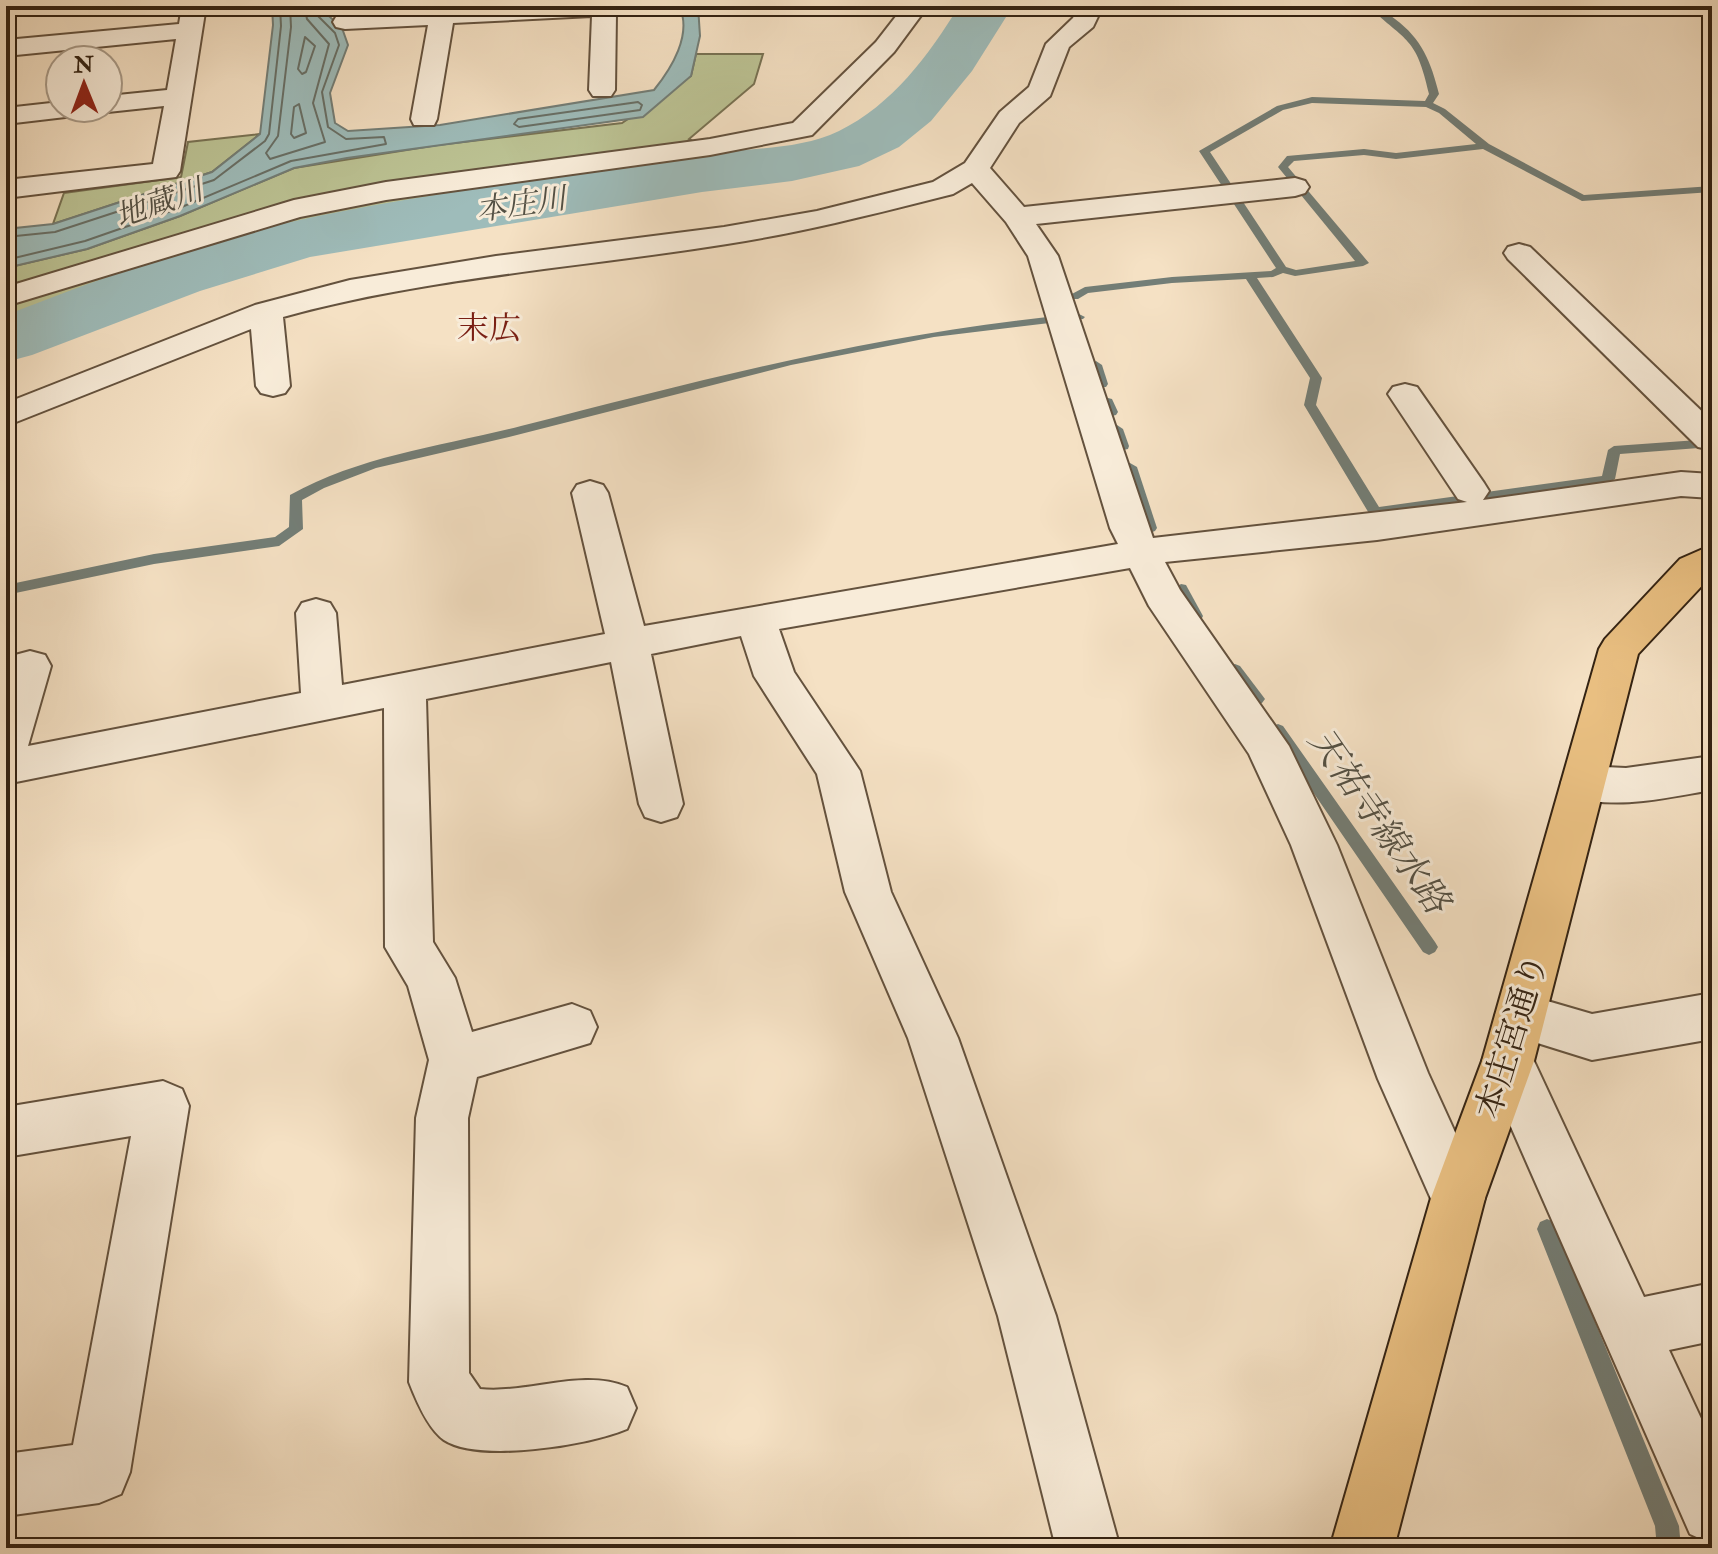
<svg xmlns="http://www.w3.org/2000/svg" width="1718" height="1554" font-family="'IM FELL Double Pica','Noto Serif JP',serif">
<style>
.green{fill:#bcc394;stroke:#787253;stroke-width:2}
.water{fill:#9ebcba;stroke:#737e77;stroke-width:2}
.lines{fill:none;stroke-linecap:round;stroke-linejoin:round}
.shore{stroke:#686f66;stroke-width:2}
.stream{fill:#737e77;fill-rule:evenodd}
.river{fill:#9ebcba;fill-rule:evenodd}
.minor-casing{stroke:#64523e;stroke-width:4}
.major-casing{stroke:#332212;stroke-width:4}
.minor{fill:#f8ecd9;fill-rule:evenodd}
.major{fill:#eac082;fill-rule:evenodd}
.labels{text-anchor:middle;stroke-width:6;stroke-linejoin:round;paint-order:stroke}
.far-water-label{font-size:30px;font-style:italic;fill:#535044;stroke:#f8ecd9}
.far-quarter-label{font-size:32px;fill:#7a1f14;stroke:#f8ecd9}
.street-label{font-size:34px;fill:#332212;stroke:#f8ecd9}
.water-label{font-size:36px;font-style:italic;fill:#535044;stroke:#f8ecd9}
</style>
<rect width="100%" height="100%" fill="#f5e1c4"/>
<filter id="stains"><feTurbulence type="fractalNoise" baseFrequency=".0025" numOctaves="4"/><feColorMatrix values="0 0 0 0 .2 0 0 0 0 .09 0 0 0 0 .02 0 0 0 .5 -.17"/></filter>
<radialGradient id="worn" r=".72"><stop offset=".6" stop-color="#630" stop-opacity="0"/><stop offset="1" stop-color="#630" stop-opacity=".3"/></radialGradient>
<g class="green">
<path d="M 696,54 L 763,54 L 754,84 L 689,139 L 722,157 L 334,224 L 164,266 L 6,329 L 6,268 L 87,249 L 180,216 L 294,168 L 438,145 L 622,123 L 691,76 Z"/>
<path d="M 260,134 L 212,172 L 53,224 L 64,193 L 181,177 L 188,142 Z"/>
</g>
<path class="water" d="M 272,6 L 318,6 L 342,28 L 348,45 L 330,93 L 335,123 L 348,131 L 440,125 L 654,90 C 671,69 693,34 679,6 L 698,6 L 700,36 L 691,76 L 643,117 L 347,158 L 294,168 L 180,216 L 87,249 L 6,268 L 6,229 L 53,224 L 212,172 L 260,134 L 273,25 Z"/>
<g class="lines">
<g class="shore">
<path d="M 290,6 L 291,27 L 278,136 L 266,153 L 270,159 L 325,142 L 313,103 L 329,44 L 307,19 L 304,6"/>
<path d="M 305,37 L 315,46 L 306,72 L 302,74 L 298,69 Z"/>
<path d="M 638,102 L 642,105 L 640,110 L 519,127 L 514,124 L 518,119 Z"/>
<path d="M 299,104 L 306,133 L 294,138 L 291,134 L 294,107 Z"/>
<path d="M 6,237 L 55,232 L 214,180 L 265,141 L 269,134 L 281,26 L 280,6"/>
<path d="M 6,260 L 85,241 L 177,209 L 291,161 L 386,144 L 384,137 L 346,139 L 328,127 L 322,92 L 339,45 L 335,33 L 316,14 L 314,6"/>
</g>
<g class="stream">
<path d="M 1368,6 C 1380,6 1386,12 1395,19 C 1422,39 1431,62 1439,94 L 1433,103 L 1445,109 L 1489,144 L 1584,195 L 1712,186 L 1712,192 L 1582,201 L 1483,149 L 1396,159 L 1364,155 L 1294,161 L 1288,167 L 1369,263 L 1363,266 L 1295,276 L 1283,273 L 1273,277 L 1257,278 L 1322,378 L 1316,405 L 1379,507 L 1602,476 L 1608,450 L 1614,446 L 1712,439 L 1712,447 L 1620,454 L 1615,479 L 1608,483 L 1375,516 L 1370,515 L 1304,405 L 1310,378 L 1246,279 L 1172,283 L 1088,293 L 1078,299 L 1070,299 L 1070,295 L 1085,287 L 1172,277 L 1271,271 L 1276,268 L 1199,151 L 1277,106 L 1312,97 L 1425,101 L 1429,94 C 1416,36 1407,43 1368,6 ZM 1312,103 L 1426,107 L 1439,113 L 1476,144 L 1396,153 L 1364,149 L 1287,156 L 1278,167 L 1355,261 L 1296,270 L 1286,267 L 1210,152 L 1283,110 Z"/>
<path d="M 1079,314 L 1085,317 L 1083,319 L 934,337 L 791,365 L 509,437 L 376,468 L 324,488 L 302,500 L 303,529 L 279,546 L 154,564 L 6,595 L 6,585 L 154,554 L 275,537 L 289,527 L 290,495 C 362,455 443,446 521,426 C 709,378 886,331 1079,314 Z"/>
<path d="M 1096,361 L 1102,365 L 1108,384 L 1106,387 L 1098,387 L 1096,384 L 1090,365 Z"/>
<path d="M 1108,398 L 1112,399 L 1118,412 L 1116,415 L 1112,416 L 1108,415 L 1102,402 Z"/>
<path d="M 1117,425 L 1123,429 L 1129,446 L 1128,449 L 1123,450 L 1117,446 L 1111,429 Z"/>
<path d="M 1130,463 L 1137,467 L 1157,528 L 1155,531 L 1150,533 L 1143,528 L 1123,467 Z"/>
<path d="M 1181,584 L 1186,585 L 1203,616 L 1201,620 L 1196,621 L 1191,620 L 1174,589 Z"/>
<path d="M 1235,664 L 1240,666 L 1262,695 L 1265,699 L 1262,703 L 1252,703 L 1230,674 L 1228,670 L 1230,666 Z"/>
<path d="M 1278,724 L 1283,726 L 1435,942 L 1438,947 L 1435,952 L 1429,955 L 1423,952 L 1273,734 L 1270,730 L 1273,726 Z"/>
<path d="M 1547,1219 L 1554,1222 L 1679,1526 L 1681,1548 L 1657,1548 L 1655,1526 L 1537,1229 L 1540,1222 Z"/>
</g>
<path class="river" d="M 959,6 L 1013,6 L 972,71 L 931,121 L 899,147 L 859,166 L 792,181 L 702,192 L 310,257 L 200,291 L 32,355 L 6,362 L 6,315 C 82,286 157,257 235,236 C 321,212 410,199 498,185 C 567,175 637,163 708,153 C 751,148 799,150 839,131 C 892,105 929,55 959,6 Z"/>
<g class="minor-casing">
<g id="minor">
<path d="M 182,6 L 206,6 L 180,171 L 176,177 L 6,198 L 6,180 L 153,164 L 164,106 L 108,112 L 98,108 L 108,108 L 108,96 L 167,90 L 176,39 L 6,56 L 6,40 L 179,24 Z"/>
<path d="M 506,6 L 651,6 L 647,11 L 616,14 L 615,90 L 611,96 L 593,96 L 589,90 L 592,16 L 453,23 L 437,119 L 434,125 L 414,125 L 411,119 L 428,25 L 345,29 L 336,27 L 333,22 L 336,17 L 345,15 Z"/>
<path d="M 904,6 L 928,6 L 894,52 L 812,135 L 710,155 L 386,200 L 300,217 L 6,306 L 6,287 L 294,200 L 386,182 L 710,139 L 793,123 L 876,42 Z"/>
<path d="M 1079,6 L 1103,6 L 1093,27 L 1069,47 L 1050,96 L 1019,123 L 990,168 L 1024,207 L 1295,178 L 1305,181 L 1309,187 L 1305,193 L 1295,196 L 1036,224 L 1058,256 L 1153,538 L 1467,502 L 1458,499 L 1388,394 L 1393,387 L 1405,384 L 1417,387 L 1484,483 L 1489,491 L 1483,500 L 1681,472 L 1712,474 L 1712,498 L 1681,496 L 1377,540 L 1165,562 L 1180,590 L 1289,746 L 1337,845 L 1428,1073 L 1485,1198 L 1477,1217 L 1458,1225 L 1439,1217 L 1378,1079 L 1291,845 L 1249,754 L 1149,606 L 1130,568 L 779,629 L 794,672 L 860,771 L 891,892 L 958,1038 L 1056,1316 L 1120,1548 L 1056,1548 L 998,1316 L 908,1038 L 845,892 L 817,774 L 754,676 L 741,636 L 651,654 L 683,804 L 677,817 L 661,822 L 645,817 L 639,804 L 611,662 L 426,699 L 433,942 L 455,978 L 472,1032 L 572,1004 L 590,1011 L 597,1027 L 590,1043 L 477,1077 L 468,1118 L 469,1373 L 480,1389 C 529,1394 582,1368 627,1387 L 636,1408 L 627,1429 C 590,1445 479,1463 444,1440 C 428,1429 416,1400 409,1382 L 416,1118 L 429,1060 L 408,986 L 385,947 L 384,708 L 6,784 L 6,677 L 15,655 L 30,651 L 45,655 L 51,666 L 28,746 L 301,693 L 296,613 L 302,603 L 316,599 L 330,603 L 336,613 L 342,685 L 605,634 L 572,493 L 577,485 L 590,481 L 603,485 L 608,493 L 644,626 L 1118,544 L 1110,528 L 1028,256 L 1006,222 L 972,183 L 953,194 C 878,213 804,232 727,244 C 578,268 428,277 283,317 L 290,386 L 285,393 L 273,396 L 261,393 L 256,386 L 251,329 L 6,426 L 6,403 L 255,305 L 350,280 L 496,256 L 724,227 L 817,211 L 933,182 L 965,163 L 1000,112 L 1029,87 L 1046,44 L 1073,18 Z"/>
<path d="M 60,102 L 60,108 L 87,108 L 83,114 L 74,116 L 6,124 L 6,108 Z"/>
<path d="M 1519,244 L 1530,247 L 1712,421 L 1712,450 L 1698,447 L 1508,259 L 1504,253 L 1508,247 Z"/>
<path d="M 1712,756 L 1712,790 C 1664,798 1615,811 1567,795 L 1561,783 L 1567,771 L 1583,766 L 1626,768 Z"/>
<path d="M 1520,993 L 1592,1014 L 1712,993 L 1712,1039 L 1592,1060 L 1502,1032 L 1495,1016 L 1502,1000 Z"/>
<path d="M 1508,1037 L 1526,1044 L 1644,1297 L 1712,1283 L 1712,1341 L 1669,1350 L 1712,1442 L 1712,1544 L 1690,1534 L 1482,1061 L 1490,1044 Z"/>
<path d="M 163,1081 L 182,1089 L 189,1106 L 130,1472 L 121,1494 L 99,1503 L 6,1516 L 6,1454 L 73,1445 L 131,1136 L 6,1157 L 6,1107 Z"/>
</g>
</g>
<g class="major-casing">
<path id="major" d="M 1712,545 L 1712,575 L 1638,654 L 1534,1061 L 1485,1198 L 1394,1548 L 1330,1548 L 1431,1198 L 1482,1061 L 1599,649 L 1605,639 L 1680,559 Z"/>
</g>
<use href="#minor" class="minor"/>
<use href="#major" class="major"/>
</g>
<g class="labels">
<g class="far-water-label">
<text transform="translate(159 203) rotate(-19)" y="10">地蔵川</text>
<text transform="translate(521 204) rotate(-8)" y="10">本庄川</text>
</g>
<g class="far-quarter-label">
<text x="489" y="339">末広</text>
</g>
<g class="street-label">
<text transform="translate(1511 1036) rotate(-73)" y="12">本庄宮通り</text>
</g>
<g class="water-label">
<text transform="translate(1380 820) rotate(55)" y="13">天祐寺線水路</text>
</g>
</g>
<rect width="1718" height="1554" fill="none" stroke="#f5e1c4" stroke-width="32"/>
<rect x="8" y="8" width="1702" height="1538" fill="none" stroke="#332212" stroke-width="4"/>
<rect x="16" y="16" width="1686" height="1522" fill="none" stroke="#332212" stroke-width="2"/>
<g transform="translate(84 84) rotate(359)"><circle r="38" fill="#f8ecd9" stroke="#a99b89" stroke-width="2"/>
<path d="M0-6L14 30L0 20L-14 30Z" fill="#8f2418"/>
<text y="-12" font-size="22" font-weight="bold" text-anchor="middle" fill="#332212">N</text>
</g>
<rect width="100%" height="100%" filter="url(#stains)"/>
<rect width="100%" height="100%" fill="url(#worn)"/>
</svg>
